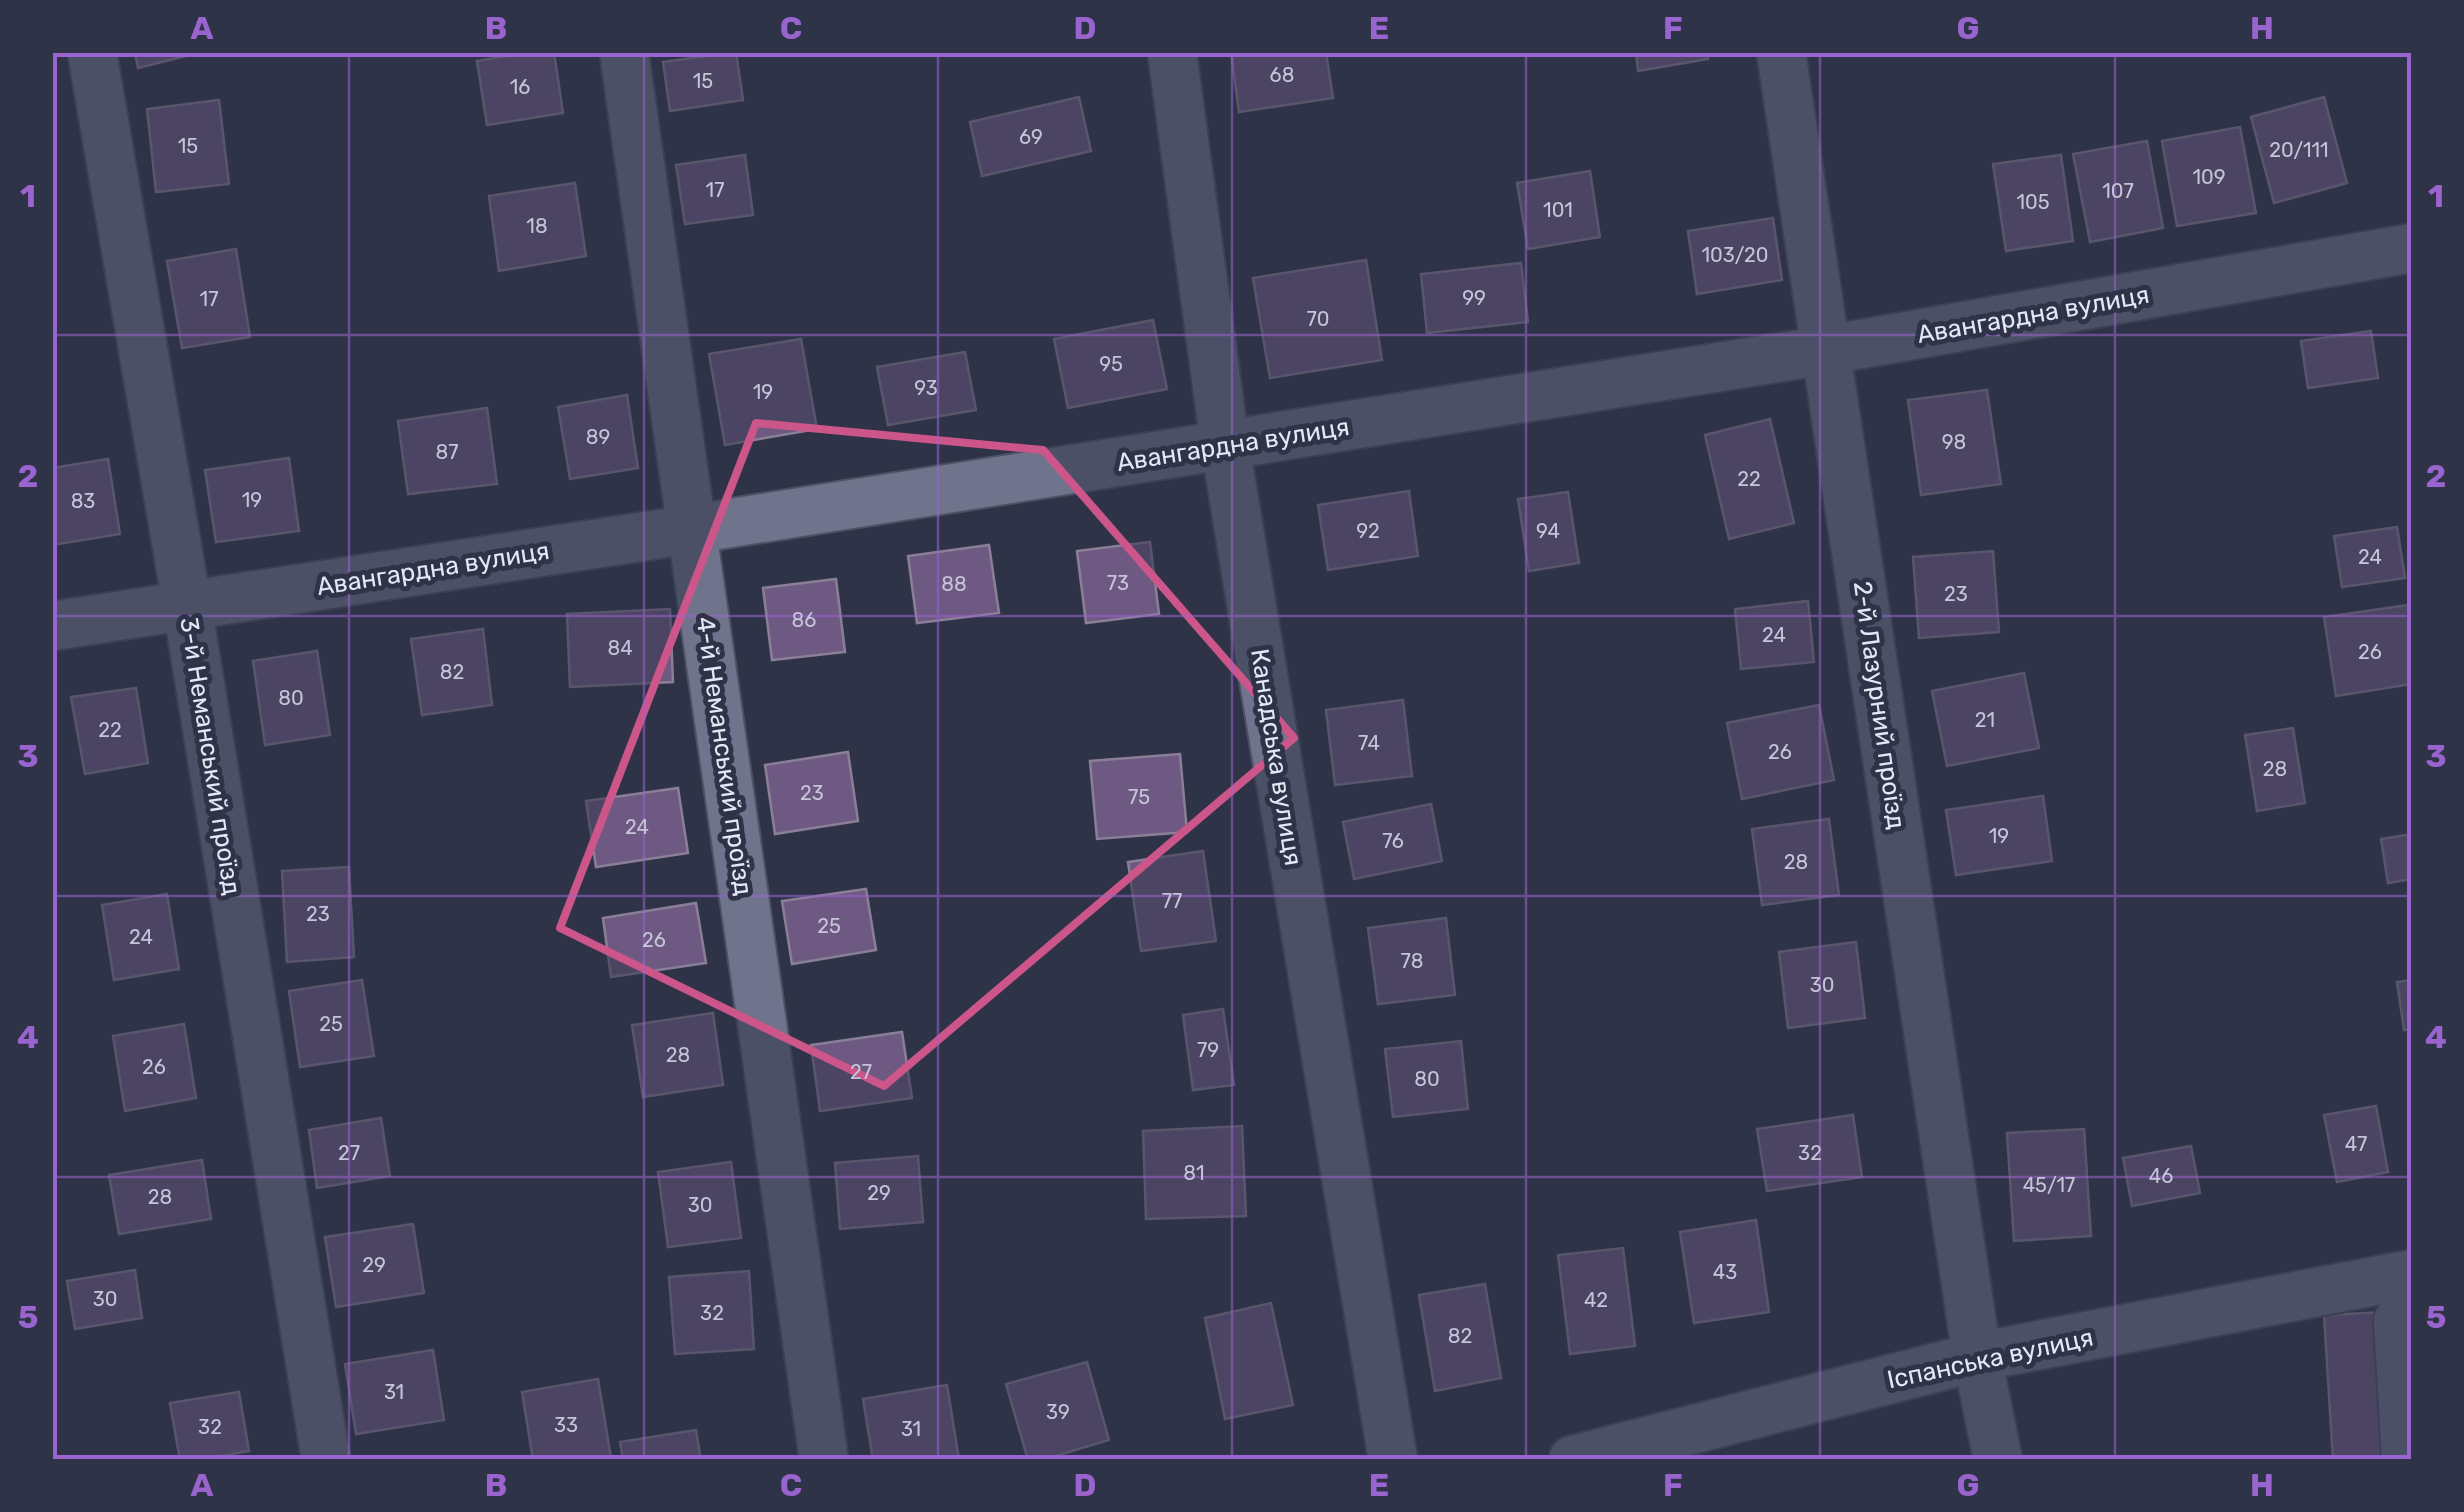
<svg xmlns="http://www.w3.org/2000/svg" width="2464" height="1512" font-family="Rubik,sans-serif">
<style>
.building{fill:#6d5982;stroke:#8a7f97;stroke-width:2.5}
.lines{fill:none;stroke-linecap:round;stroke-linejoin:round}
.minor-casing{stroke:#4c5062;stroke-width:52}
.minor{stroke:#6f748c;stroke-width:48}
.marked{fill:none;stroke:#cc5689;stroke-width:8;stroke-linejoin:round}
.grid{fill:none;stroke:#9a64cf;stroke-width:2.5;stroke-opacity:0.55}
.labels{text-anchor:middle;stroke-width:10;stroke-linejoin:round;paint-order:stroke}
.number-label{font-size:20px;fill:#c6c4d8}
.street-label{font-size:25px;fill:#e4e7f5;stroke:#2f3348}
.neatline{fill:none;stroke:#9a64cf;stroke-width:4}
.grid-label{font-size:32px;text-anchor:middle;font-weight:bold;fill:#9a64cf}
</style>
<rect width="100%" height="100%" fill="#2f3348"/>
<g class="building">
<path d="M 135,52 L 202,52 L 138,68 Z"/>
<path d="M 530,52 L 554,52 L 563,113 L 487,125 L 477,61 Z"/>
<path d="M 736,52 L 743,100 L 670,111 L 663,62 Z"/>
<path d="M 1231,52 L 1326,52 L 1333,98 L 1239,112 Z"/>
<path d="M 1636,52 L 1707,52 L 1708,59 L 1638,71 Z"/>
<path d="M 1079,97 L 1091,151 L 982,176 L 970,122 Z"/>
<path d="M 2324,97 L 2347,183 L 2274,203 L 2251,117 Z"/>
<path d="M 219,100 L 229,184 L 156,192 L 147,109 Z"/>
<path d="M 2240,127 L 2256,213 L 2177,226 L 2162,141 Z"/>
<path d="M 2147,141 L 2163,228 L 2090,242 L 2073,154 Z"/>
<path d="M 745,155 L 753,215 L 685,224 L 676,165 Z"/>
<path d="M 2061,155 L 2073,241 L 2006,251 L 1993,164 Z"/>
<path d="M 1590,171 L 1600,237 L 1528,249 L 1517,183 Z"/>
<path d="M 575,183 L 586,256 L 499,271 L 489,196 Z"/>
<path d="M 1773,218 L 1782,280 L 1697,294 L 1688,231 Z"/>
<path d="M 236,249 L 250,337 L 182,348 L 167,261 Z"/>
<path d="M 1366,260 L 1382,360 L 1270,378 L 1253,278 Z"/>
<path d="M 1521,263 L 1528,322 L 1427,333 L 1421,274 Z"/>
<path d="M 1153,320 L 1167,389 L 1068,408 L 1054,339 Z"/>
<path d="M 2371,331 L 2378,378 L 2308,388 L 2301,341 Z"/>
<path d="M 801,339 L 817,429 L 725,445 L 709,354 Z"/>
<path d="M 965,352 L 976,410 L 888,425 L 877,367 Z"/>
<path d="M 1987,390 L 2001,484 L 1921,495 L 1908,400 Z"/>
<path d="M 627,395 L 638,468 L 570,479 L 558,407 Z"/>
<path d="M 487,408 L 497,484 L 408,494 L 398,421 Z"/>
<path d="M 1770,419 L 1794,523 L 1729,539 L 1705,435 Z"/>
<path d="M 289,458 L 299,531 L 216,542 L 205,470 Z"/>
<path d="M 108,459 L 120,534 L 52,545 L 52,468 Z"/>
<path d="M 1409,491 L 1418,556 L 1328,570 L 1318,505 Z"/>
<path d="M 1568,492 L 1579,563 L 1529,571 L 1518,499 Z"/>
<path d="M 2397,527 L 2405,578 L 2342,587 L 2334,536 Z"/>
<path d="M 1150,542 L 1159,614 L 1086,623 L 1077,551 Z"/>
<path d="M 989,545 L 999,613 L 917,623 L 908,556 Z"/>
<path d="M 1993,551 L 1999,632 L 1919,638 L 1913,557 Z"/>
<path d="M 836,579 L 845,652 L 772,660 L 763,588 Z"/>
<path d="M 1808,601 L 1814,662 L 1741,669 L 1735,609 Z"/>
<path d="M 2409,605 L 2412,620 L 2412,684 L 2336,696 L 2324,617 Z"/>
<path d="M 670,609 L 673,682 L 570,687 L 567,614 Z"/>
<path d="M 483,629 L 492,705 L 422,715 L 411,639 Z"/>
<path d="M 317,651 L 330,735 L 265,745 L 253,661 Z"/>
<path d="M 2024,673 L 2039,748 L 1947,766 L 1932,691 Z"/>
<path d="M 136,688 L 148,763 L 85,774 L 71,697 Z"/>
<path d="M 1403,700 L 1412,776 L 1335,785 L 1326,710 Z"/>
<path d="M 1819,705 L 1834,780 L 1742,799 L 1727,723 Z"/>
<path d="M 2293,728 L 2305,803 L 2257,811 L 2245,735 Z"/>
<path d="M 848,752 L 858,821 L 775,834 L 765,765 Z"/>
<path d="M 1180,754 L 1187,832 L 1097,839 L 1090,761 Z"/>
<path d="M 678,788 L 688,853 L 596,867 L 586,801 Z"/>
<path d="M 2043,796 L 2052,861 L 1956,875 L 1946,810 Z"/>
<path d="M 1431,804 L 1442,861 L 1354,879 L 1343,822 Z"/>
<path d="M 1829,819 L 1839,895 L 1762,905 L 1752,829 Z"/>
<path d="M 2412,834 L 2412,879 L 2388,883 L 2381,839 Z"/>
<path d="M 1203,851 L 1216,941 L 1141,951 L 1128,862 Z"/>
<path d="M 349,867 L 354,957 L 287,962 L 282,871 Z"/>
<path d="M 866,889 L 876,950 L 792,964 L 782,901 Z"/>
<path d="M 167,894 L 179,969 L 114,980 L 102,905 Z"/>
<path d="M 696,903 L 706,963 L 611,977 L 603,918 Z"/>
<path d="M 1446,918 L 1455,995 L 1378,1004 L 1368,928 Z"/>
<path d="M 1856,942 L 1865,1018 L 1788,1028 L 1779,952 Z"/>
<path d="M 362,980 L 374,1056 L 300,1067 L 289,991 Z"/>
<path d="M 2412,980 L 2412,1029 L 2404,1030 L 2397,982 Z"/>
<path d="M 1223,1009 L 1234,1085 L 1193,1090 L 1183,1015 Z"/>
<path d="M 713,1013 L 723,1085 L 643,1097 L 632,1025 Z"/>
<path d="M 184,1024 L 196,1098 L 125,1111 L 113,1036 Z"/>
<path d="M 902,1032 L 912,1098 L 820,1111 L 811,1045 Z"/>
<path d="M 1461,1041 L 1468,1109 L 1393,1117 L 1385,1049 Z"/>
<path d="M 2376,1106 L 2388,1172 L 2337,1182 L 2324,1115 Z"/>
<path d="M 1853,1115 L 1862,1177 L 1767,1191 L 1757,1129 Z"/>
<path d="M 381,1118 L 390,1176 L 317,1188 L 309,1130 Z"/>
<path d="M 1242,1126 L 1246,1216 L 1146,1219 L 1143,1131 Z"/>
<path d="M 2084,1129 L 2091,1236 L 2014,1241 L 2007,1133 Z"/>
<path d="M 2191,1146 L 2200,1193 L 2132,1206 L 2123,1158 Z"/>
<path d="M 918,1156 L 923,1222 L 840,1229 L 835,1163 Z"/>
<path d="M 202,1160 L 211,1219 L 119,1234 L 109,1175 Z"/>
<path d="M 731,1162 L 741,1238 L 668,1247 L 658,1172 Z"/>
<path d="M 1756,1220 L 1769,1312 L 1694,1323 L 1680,1232 Z"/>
<path d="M 413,1224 L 424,1293 L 336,1307 L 325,1237 Z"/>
<path d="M 1623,1248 L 1635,1346 L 1570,1354 L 1558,1255 Z"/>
<path d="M 135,1270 L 142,1318 L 75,1329 L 67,1281 Z"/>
<path d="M 749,1271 L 754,1349 L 675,1354 L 669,1277 Z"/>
<path d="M 1485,1284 L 1501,1378 L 1435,1391 L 1419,1295 Z"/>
<path d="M 1271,1303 L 1293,1405 L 1225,1419 L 1205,1318 Z"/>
<path d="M 2385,1312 L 2393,1460 L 2333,1460 L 2324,1315 Z"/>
<path d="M 433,1350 L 444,1420 L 356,1434 L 345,1364 Z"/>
<path d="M 1087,1362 L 1109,1440 L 1042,1460 L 1028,1460 L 1006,1384 Z"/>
<path d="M 598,1379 L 611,1458 L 533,1460 L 522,1392 Z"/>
<path d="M 947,1385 L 959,1460 L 873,1460 L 863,1399 Z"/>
<path d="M 239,1392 L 249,1451 L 197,1460 L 180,1460 L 170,1403 Z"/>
<path d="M 696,1430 L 701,1460 L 623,1460 L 620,1442 Z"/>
</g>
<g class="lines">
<g class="minor-casing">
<g id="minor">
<path d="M 92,52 L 187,605 L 326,1460"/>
<path d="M 624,52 L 824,1460"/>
<path d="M 1172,52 L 1225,445 L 1393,1460"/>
<path d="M 1781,52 L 1977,1357 L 1998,1460"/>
<path d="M 52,626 L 693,529 L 1827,350 L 2412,248"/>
<path d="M 2398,1321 L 2406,1460"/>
<path d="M 1573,1460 L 1977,1357 L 2412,1274"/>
</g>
</g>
<use href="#minor" class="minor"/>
</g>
<path d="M0 0H2464V1512H0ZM 756,423 L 1043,450 L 1294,738 L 884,1086 L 560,928 Z" fill="#2f3348" fill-opacity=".55" fill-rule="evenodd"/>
<path class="marked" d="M 756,423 L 1043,450 L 1294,738 L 884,1086 L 560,928 Z"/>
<path class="grid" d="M 349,52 L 349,1460M 644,52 L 644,1460M 938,52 L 938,1460M 1232,52 L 1232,1460M 1526,52 L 1526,1460M 1820,52 L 1820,1460M 2115,52 L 2115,1460M 52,335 L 2412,335M 52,616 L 2412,616M 52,896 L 2412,896M 52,1177 L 2412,1177"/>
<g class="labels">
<g class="number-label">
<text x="1282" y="82">68</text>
<text x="703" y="88">15</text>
<text x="520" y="94">16</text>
<text x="1031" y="144">69</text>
<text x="188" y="153">15</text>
<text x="2299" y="157">20/111</text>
<text x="2209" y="184">109</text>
<text x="715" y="197">17</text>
<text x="2118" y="198">107</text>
<text x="2033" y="209">105</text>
<text x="1558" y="217">101</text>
<text x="537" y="233">18</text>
<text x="1735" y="262">103/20</text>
<text x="1474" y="305">99</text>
<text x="209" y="306">17</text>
<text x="1318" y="326">70</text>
<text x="1111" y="371">95</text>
<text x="926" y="395">93</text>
<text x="763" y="399">19</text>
<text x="598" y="444">89</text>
<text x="1954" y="449">98</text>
<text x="447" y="459">87</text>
<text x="1749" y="486">22</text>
<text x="252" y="507">19</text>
<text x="83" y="508">83</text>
<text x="1368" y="538">92</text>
<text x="1548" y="538">94</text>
<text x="2370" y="564">24</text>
<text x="1118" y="590">73</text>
<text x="954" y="591">88</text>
<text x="1956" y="601">23</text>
<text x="804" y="627">86</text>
<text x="1774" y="642">24</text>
<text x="620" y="655">84</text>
<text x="2370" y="659">26</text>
<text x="452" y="679">82</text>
<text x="291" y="705">80</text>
<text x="1985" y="727">21</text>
<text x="110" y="737">22</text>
<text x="1369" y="750">74</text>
<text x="1780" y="759">26</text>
<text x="2275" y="776">28</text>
<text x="812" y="800">23</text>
<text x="1139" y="804">75</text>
<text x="637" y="834">24</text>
<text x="1999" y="843">19</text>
<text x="1393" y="848">76</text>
<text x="1796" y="869">28</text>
<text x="1172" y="908">77</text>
<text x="318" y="921">23</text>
<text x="829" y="933">25</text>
<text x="141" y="944">24</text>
<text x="654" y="947">26</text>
<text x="1412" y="968">78</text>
<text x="1822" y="992">30</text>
<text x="331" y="1031">25</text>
<text x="1208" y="1057">79</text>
<text x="678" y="1062">28</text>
<text x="154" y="1074">26</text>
<text x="861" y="1079">27</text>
<text x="1427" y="1086">80</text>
<text x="2356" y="1151">47</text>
<text x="349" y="1160">27</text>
<text x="1810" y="1160">32</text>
<text x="1194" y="1180">81</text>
<text x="2161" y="1183">46</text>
<text x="2049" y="1192">45/17</text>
<text x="879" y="1200">29</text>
<text x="160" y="1204">28</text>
<text x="700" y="1212">30</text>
<text x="374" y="1272">29</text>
<text x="1725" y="1279">43</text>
<text x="105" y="1306">30</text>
<text x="1596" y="1307">42</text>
<text x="712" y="1320">32</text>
<text x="1460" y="1343">82</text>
<text x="394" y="1399">31</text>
<text x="1058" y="1419">39</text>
<text x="566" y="1432">33</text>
<text x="210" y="1434">32</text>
<text x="911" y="1436">31</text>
</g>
<g class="street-label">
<text transform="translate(2033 314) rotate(-10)" y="9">Авангардна вулиця</text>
<text transform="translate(1233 444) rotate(-9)" y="9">Авангардна вулиця</text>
<text transform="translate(433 568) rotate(-9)" y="9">Авангардна вулиця</text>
<text transform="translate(1880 705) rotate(82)" y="9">2-й Лазурний проїзд</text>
<text transform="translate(211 756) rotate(81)" y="9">3-й Неманський проїзд</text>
<text transform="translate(725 756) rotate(82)" y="9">4-й Неманський проїзд</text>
<text transform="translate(1277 757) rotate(81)" y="9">Канадська вулиця</text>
<text transform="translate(1990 1358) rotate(-12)" y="9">Іспанська вулиця</text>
</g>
</g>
<rect width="2464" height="1512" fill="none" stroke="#2f3348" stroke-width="110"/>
<rect x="55" y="55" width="2354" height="1402" class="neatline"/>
<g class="grid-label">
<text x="202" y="39">A</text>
<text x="496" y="39">B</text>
<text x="791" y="39">C</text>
<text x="1085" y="39">D</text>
<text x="1379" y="39">E</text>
<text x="1673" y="39">F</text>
<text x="1968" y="39">G</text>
<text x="2262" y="39">H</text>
<text x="28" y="207">1</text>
<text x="2436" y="207">1</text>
<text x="28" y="487">2</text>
<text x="2436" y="487">2</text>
<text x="28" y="767">3</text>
<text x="2436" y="767">3</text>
<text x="28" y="1048">4</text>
<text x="2436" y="1048">4</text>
<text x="28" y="1328">5</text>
<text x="2436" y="1328">5</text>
<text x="202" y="1496">A</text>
<text x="496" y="1496">B</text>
<text x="791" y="1496">C</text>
<text x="1085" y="1496">D</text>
<text x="1379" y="1496">E</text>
<text x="1673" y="1496">F</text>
<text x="1968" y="1496">G</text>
<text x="2262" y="1496">H</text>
</g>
</svg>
